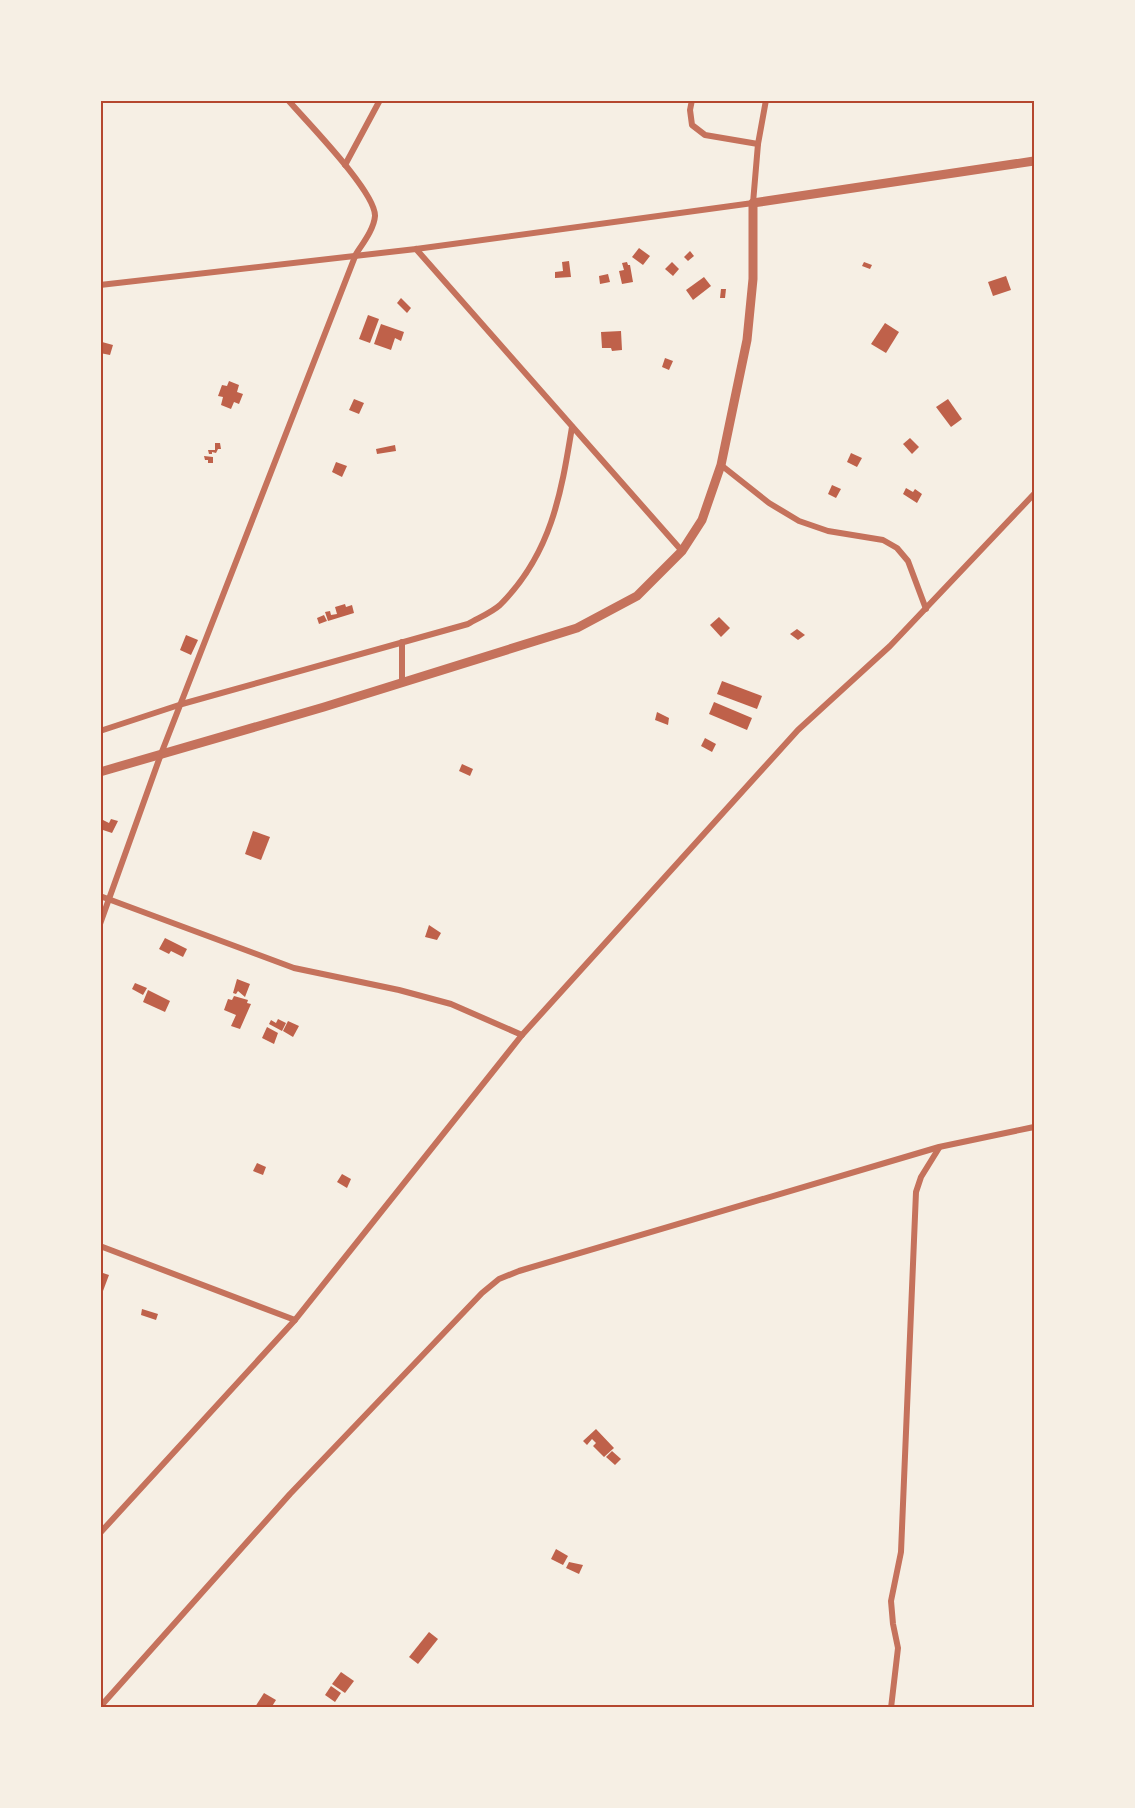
<svg xmlns="http://www.w3.org/2000/svg" width="1135" height="1808" font-family="Manrope,sans-serif">
<style>
.building{fill:#bf614a}
.lines{fill:none;stroke-linecap:round;stroke-linejoin:round}
.minor{stroke:#c5725c;stroke-width:6}
.tertiary{stroke:#c5725c;stroke-width:9}
.neatline{fill:none;stroke:#b5482f;stroke-width:2}
</style>
<rect width="100%" height="100%" fill="#f6efe4"/>
<g class="building">
<path d="M 639,248 L 650,256 L 643,265 L 632,257 Z"/>
<path d="M 690,251 L 694,256 L 688,261 L 684,257 Z"/>
<path d="M 569,261 L 571,277 L 555,278 L 555,272 L 563,271 L 562,262 Z"/>
<path d="M 627,262 L 628,265 L 630,265 L 633,282 L 622,284 L 619,271 L 624,270 L 622,263 Z"/>
<path d="M 672,262 L 679,269 L 673,276 L 665,269 Z"/>
<path d="M 864,262 L 872,265 L 870,269 L 862,266 Z"/>
<path d="M 608,274 L 610,282 L 600,284 L 599,276 Z"/>
<path d="M 1006,276 L 1011,290 L 993,296 L 988,282 Z"/>
<path d="M 704,277 L 711,286 L 693,300 L 686,290 Z"/>
<path d="M 721,289 L 726,289 L 725,298 L 720,298 Z"/>
<path d="M 401,298 L 411,308 L 407,313 L 397,303 Z"/>
<path d="M 368,315 L 379,319 L 370,343 L 359,339 Z"/>
<path d="M 885,323 L 899,332 L 886,353 L 871,344 Z"/>
<path d="M 381,324 L 404,332 L 401,341 L 395,338 L 391,350 L 374,344 Z"/>
<path d="M 621,331 L 622,350 L 612,351 L 611,348 L 602,348 L 601,332 Z"/>
<path d="M 102,342 L 113,345 L 110,355 L 100,353 Z"/>
<path d="M 665,358 L 673,361 L 669,370 L 662,367 Z"/>
<path d="M 229,381 L 239,385 L 237,392 L 243,394 L 239,404 L 234,402 L 231,409 L 221,405 L 223,397 L 218,396 L 222,385 L 227,386 Z"/>
<path d="M 354,399 L 364,403 L 359,414 L 349,410 Z"/>
<path d="M 948,399 L 962,419 L 951,427 L 936,407 Z"/>
<path d="M 910,438 L 919,447 L 912,454 L 903,444 Z"/>
<path d="M 215,443 L 220,443 L 221,449 L 218,449 L 216,453 L 212,452 L 212,454 L 209,454 L 208,450 L 215,450 Z"/>
<path d="M 395,445 L 396,451 L 377,454 L 376,449 Z"/>
<path d="M 851,453 L 862,458 L 857,467 L 847,462 Z"/>
<path d="M 204,456 L 213,457 L 213,463 L 208,463 L 208,460 L 205,460 Z"/>
<path d="M 336,462 L 347,466 L 342,477 L 332,472 Z"/>
<path d="M 832,485 L 841,489 L 836,498 L 828,494 Z"/>
<path d="M 906,488 L 913,492 L 915,489 L 922,494 L 917,503 L 903,494 Z"/>
<path d="M 345,604 L 346,607 L 352,605 L 354,613 L 328,621 L 325,612 L 330,611 L 331,615 L 337,614 L 335,607 Z"/>
<path d="M 324,615 L 327,621 L 319,624 L 317,618 Z"/>
<path d="M 719,617 L 730,628 L 721,637 L 710,625 Z"/>
<path d="M 797,629 L 805,635 L 798,640 L 790,634 Z"/>
<path d="M 186,635 L 198,640 L 191,655 L 180,650 Z"/>
<path d="M 722,681 L 762,696 L 757,709 L 717,694 Z"/>
<path d="M 714,702 L 752,718 L 747,730 L 709,714 Z"/>
<path d="M 657,712 L 669,718 L 668,725 L 655,720 Z"/>
<path d="M 705,738 L 716,744 L 712,752 L 701,746 Z"/>
<path d="M 462,764 L 473,769 L 470,776 L 459,771 Z"/>
<path d="M 111,819 L 118,821 L 112,833 L 100,829 L 103,820 L 109,823 Z"/>
<path d="M 253,831 L 270,837 L 261,860 L 245,854 Z"/>
<path d="M 429,925 L 441,933 L 437,940 L 425,937 Z"/>
<path d="M 165,938 L 187,949 L 183,957 L 171,951 L 169,954 L 159,949 Z"/>
<path d="M 237,979 L 250,984 L 245,997 L 238,991 L 236,994 L 233,993 Z"/>
<path d="M 135,983 L 147,988 L 143,995 L 132,989 Z"/>
<path d="M 148,990 L 170,1001 L 165,1012 L 143,1002 Z"/>
<path d="M 234,996 L 248,1000 L 247,1003 L 251,1004 L 240,1029 L 231,1026 L 236,1015 L 224,1010 L 228,999 L 232,1000 Z"/>
<path d="M 278,1019 L 286,1023 L 282,1031 L 269,1024 L 271,1020 L 276,1023 Z"/>
<path d="M 288,1021 L 299,1026 L 293,1037 L 283,1031 Z"/>
<path d="M 267,1027 L 278,1033 L 274,1044 L 262,1038 Z"/>
<path d="M 257,1163 L 266,1167 L 263,1175 L 253,1171 Z"/>
<path d="M 342,1174 L 351,1179 L 347,1188 L 337,1182 Z"/>
<path d="M 100,1272 L 109,1275 L 103,1291 L 100,1290 Z"/>
<path d="M 142,1309 L 158,1314 L 156,1320 L 141,1315 Z"/>
<path d="M 596,1429 L 614,1448 L 604,1457 L 593,1446 L 596,1443 L 592,1439 L 587,1445 L 583,1441 Z"/>
<path d="M 612,1451 L 621,1459 L 615,1465 L 606,1457 Z"/>
<path d="M 556,1549 L 568,1556 L 563,1565 L 551,1559 Z"/>
<path d="M 569,1562 L 583,1565 L 579,1574 L 566,1568 Z"/>
<path d="M 429,1632 L 438,1639 L 418,1664 L 409,1657 Z"/>
<path d="M 341,1672 L 354,1681 L 345,1693 L 332,1684 Z"/>
<path d="M 331,1686 L 341,1693 L 335,1702 L 325,1695 Z"/>
<path d="M 264,1693 L 276,1700 L 271,1708 L 255,1707 Z"/>
</g>
<g class="lines">
<g class="minor">
<path d="M 692,100 L 690,110 L 692,125 L 705,135 L 758,144"/>
<path d="M 345,165 L 380,100"/>
<path d="M 416,249 L 682,551"/>
<path d="M 100,285 L 416,249 L 753,203 L 758,144 L 766,100"/>
<path d="M 721,465 L 769,503 L 799,521 L 828,531 L 883,540 L 897,548 L 908,561 L 926,609"/>
<path d="M 402,683 L 402,642"/>
<path d="M 100,731 L 182,704 L 468,624 C 478,618 491,613 500,605 C 551,554 561,495 572,427"/>
<path d="M 100,896 L 294,968 L 399,990 L 451,1004 L 522,1035"/>
<path d="M 100,924 L 161,754 L 356,254 C 363,243 374,229 375,216 C 376,192 306,121 288,100"/>
<path d="M 100,1246 L 295,1320"/>
<path d="M 100,1533 L 295,1320 L 522,1035 L 798,730 L 890,646 L 1034,494"/>
<path d="M 100,1707 L 290,1494 L 482,1293 L 499,1279 L 519,1271 L 939,1147 L 1034,1127"/>
<path d="M 891,1708 L 898,1648 L 893,1624 L 891,1601 L 901,1552 L 916,1192 L 921,1177 L 939,1148"/>
</g>
<path class="tertiary" d="M 100,772 L 324,707 L 577,628 L 637,596 L 682,551 L 702,520 L 721,465 L 747,340 L 753,279 L 753,203 L 1034,161"/>
</g>
<rect width="1135" height="1808" fill="none" stroke="#f6efe4" stroke-width="204"/>
<rect x="102" y="102" width="931" height="1604" class="neatline"/>
</svg>
